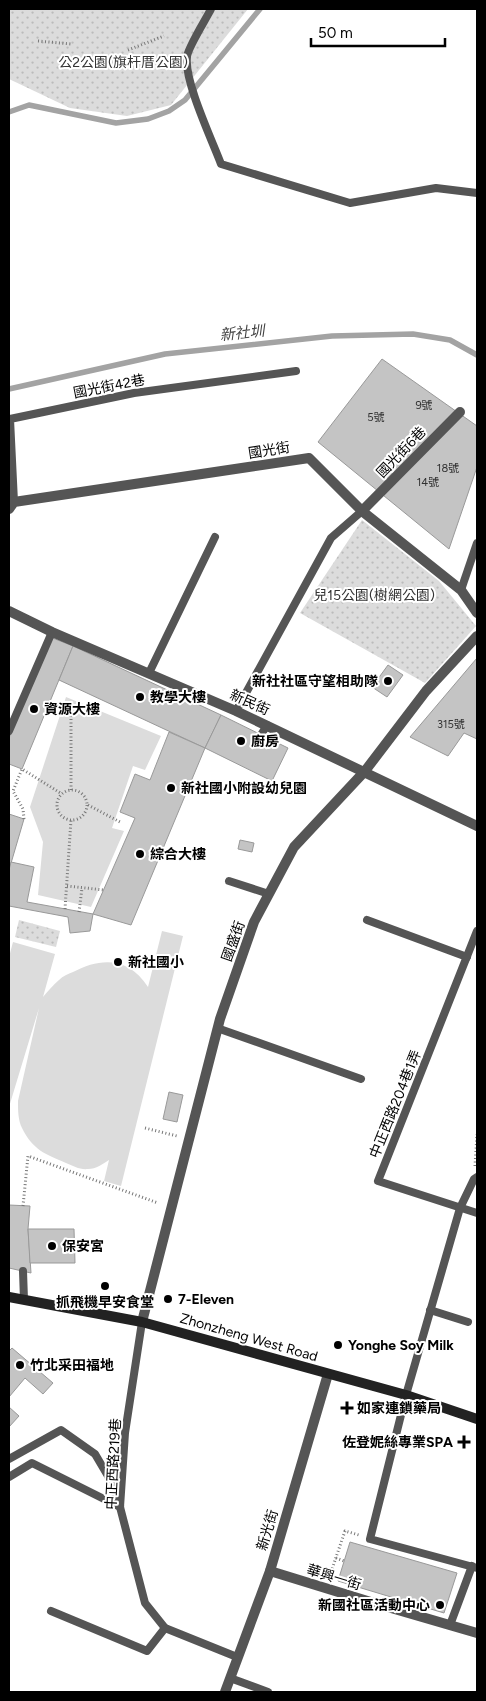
<svg xmlns="http://www.w3.org/2000/svg" width="486" height="1701" font-family="Figtree,'Noto Sans TC',sans-serif">
<style>
.green{fill:#dcdcdc}
.park{fill:url(#park-dots)}
.lines{fill:none;stroke-linecap:round;stroke-linejoin:round}
.stream{stroke:#a3a3a3;stroke-width:5.5}
.building{fill:#c4c4c4;stroke:#999}
.path{stroke:#777;stroke-width:3;stroke-dasharray:1 2.5;stroke-linecap:butt}
.service{stroke:#555;stroke-width:8}
.minor{stroke:#555;stroke-width:10}
.secondary{stroke:#222;stroke-width:10}
.poi-dot{fill:#000;stroke:#fff;stroke-width:2}
.labels{text-anchor:middle;stroke-width:4;stroke-linejoin:round;paint-order:stroke}
.number-label{font-size:11px;fill:#313131}
.park-label{font-size:14px;fill:#333;stroke:#fff}
.street-label{font-size:14px;fill:#000;stroke:#fff}
.poi-label{font-size:14px;font-weight:bold;fill:#000;stroke:#fff;text-anchor:start}
.water-label{font-size:15px;font-style:italic;fill:#444;stroke:#fff}
</style>
<defs>
<pattern id="park-dots" width="8" height="8" patternUnits="userSpaceOnUse" patternTransform="scale(1.25)"><rect width="8" height="8" fill="#dcdcdc"/><path d="M2 2h.1M6 6h.1" fill="none" stroke="#bbb" stroke-width="1.8" stroke-linecap="round"/></pattern>
</defs>
<rect width="100%" height="100%" fill="#fff"/>
<g class="green">
<path d="M 66,697 L 161,736 L 145,770 L 133,766 L 112,828 L 124,831 L 91,907 L 38,895 L 43,842 L 30,807 Z"/>
<path d="M 162,931 L 183,936 L 121,1186 L 104,1181 L 109,1160 C 103,1164 96,1169 88,1169 C 80,1170 73,1166 66,1163 C 45,1154 33,1150 22,1128 C 18,1120 18,1110 18,1101 L 39,1008 L 9,1107 L 9,957 L 13,942 L 55,954 L 43,997 C 48,991 53,985 59,980 C 63,976 68,974 73,972 C 101,957 129,957 148,987 Z"/>
</g>
<g class="park">
<path d="M 9,9 L 248,9 L 171,105 L 127,116 L 70,108 L 9,79 Z"/>
<path d="M 362,520 L 439,581 L 476,626 L 425,683 L 300,613 Z"/>
<path d="M 19,920 L 60,931 L 56,947 L 15,937 Z"/>
</g>
<g class="lines">
<g class="stream">
<path d="M 9,112 L 29,105 L 116,123 L 148,119 L 169,111 L 185,100 L 260,9"/>
<path d="M 9,389 L 165,354 L 332,336 L 413,334 L 450,340 L 477,355"/>
</g>
</g>
<g class="building">
<path d="M 382,359 L 477,426 L 477,467 L 449,549 L 318,442 Z"/>
<path d="M 50,637 L 73,646 L 22,769 L 9,764 L 9,738 Z"/>
<path d="M 73,646 L 221,715 L 205,748 L 59,680 Z"/>
<path d="M 477,658 L 477,739 L 464,733 L 448,756 L 410,737 Z"/>
<path d="M 388,665 L 403,675 L 387,697 L 372,687 Z"/>
<path d="M 221,715 L 288,748 L 272,781 L 205,748 Z"/>
<path d="M 169,732 L 205,748 L 131,925 L 93,914 L 135,818 L 120,812 L 135,774 L 150,780 Z"/>
<path d="M 9,814 L 24,819 L 9,870 Z"/>
<path d="M 240,840 L 254,843 L 252,852 L 238,849 Z"/>
<path d="M 11,862 L 34,867 L 27,902 L 93,914 L 90,931 L 70,933 L 68,917 L 9,906 L 9,870 Z"/>
<path d="M 169,1092 L 183,1095 L 177,1122 L 163,1119 Z"/>
<path d="M 9,1205 L 30,1206 L 28,1229 L 31,1273 L 9,1268 Z"/>
<path d="M 28,1229 L 74,1229 L 75,1263 L 30,1263 Z"/>
<path d="M 12,1348 L 53,1383 L 43,1394 L 25,1378 L 9,1397 L 9,1351 Z"/>
<path d="M 9,1407 L 19,1416 L 9,1427 Z"/>
<path d="M 350,1542 L 457,1573 L 444,1613 L 338,1581 Z"/>
</g>
<g class="lines">
<g class="path">
<path d="M 38,41 L 71,44"/>
<path d="M 128,50 L 164,36"/>
<path d="M 71,790 L 71,702"/>
<circle cx="72" cy="805" r="15"/>
<path d="M 88,805 L 120,822"/>
<path d="M 24,819 L 23,809 L 13,791 L 22,769 L 62,794"/>
<path d="M 67,886 L 104,890"/>
<path d="M 65,909 L 71,820"/>
<path d="M 79,912 L 82,888"/>
<path d="M 145,1128 L 177,1136"/>
<path d="M 475,1166 L 477,1134"/>
<path d="M 23,1206 L 28,1156 L 158,1203"/>
<path d="M 336,1558 L 344,1561"/>
<path d="M 330,1575 L 345,1531 L 359,1535"/>
</g>
<g class="service">
<path d="M 211,9 C 206,19 187,49 187,57 C 184,81 212,140 221,164 L 350,203 L 436,188 L 477,193"/>
<path d="M 14,502 L 10,419 L 134,393 L 296,371"/>
<path d="M 461,590 L 477,543"/>
<path d="M 149,673 L 215,537"/>
<path d="M 236,711 L 331,538 L 362,511"/>
<path d="M 9,731 L 52,632"/>
<path d="M 261,735 L 267,725"/>
<path d="M 229,881 L 269,894"/>
<path d="M 367,920 L 467,957"/>
<path d="M 477,931 L 378,1181 L 477,1213"/>
<path d="M 217,1028 L 361,1079"/>
<path d="M 477,1177 L 474,1179 L 460,1208 L 406,1395 L 370,1539 L 477,1568"/>
<path d="M 23,1271 L 24,1300"/>
<path d="M 430,1310 L 468,1322"/>
<path d="M 142,1322 L 125,1433 L 120,1507 L 145,1603 L 165,1628 L 237,1657"/>
<path d="M 9,1459 L 61,1430 L 95,1454 L 108,1476 L 120,1505"/>
<path d="M 9,1477 L 32,1463 L 120,1507"/>
<path d="M 51,1611 L 147,1651 L 165,1628"/>
<path d="M 450,1625 L 472,1566"/>
<path d="M 230,1678 L 268,1692"/>
</g>
<g class="minor">
<path d="M 9,509 L 14,502 L 309,458 L 362,511 L 461,590 L 477,613"/>
<path d="M 362,511 L 460,412"/>
<path d="M 9,611 L 52,632 L 236,711 L 477,826"/>
<path d="M 142,1322 L 220,1019 L 254,922 L 294,847 L 365,771 L 426,691 L 477,636"/>
<path d="M 270,1571 L 374,1603 L 477,1633"/>
<path d="M 225,1692 L 270,1571 L 328,1374"/>
</g>
<path class="secondary" d="M 9,1297 L 142,1322 L 406,1395 L 477,1419"/>
</g>
<g class="poi-dot">
<circle cx="388" cy="681" r="5"/>
<circle cx="140" cy="697" r="5"/>
<circle cx="34" cy="709" r="5"/>
<circle cx="241" cy="741" r="5"/>
<circle cx="171" cy="788" r="5"/>
<circle cx="140" cy="854" r="5"/>
<circle cx="118" cy="962" r="5"/>
<circle cx="52" cy="1246" r="5"/>
<circle cx="105" cy="1286" r="5"/>
<circle cx="168" cy="1299" r="5"/>
<circle cx="338" cy="1345" r="5"/>
<circle cx="20" cy="1365" r="5"/>
<path d="M344.5 1400.5h5v5h5v5h-5v5h-5v-5h-5v-5h5z"/>
<path d="M461.5 1434.5h5v5h5v5h-5v5h-5v-5h-5v-5h5z"/>
<circle cx="440" cy="1605" r="5"/>
</g>
<g class="labels">
<g class="number-label">
<text x="424" y="409">9號</text>
<text x="376" y="421">5號</text>
<text x="448" y="472">18號</text>
<text x="428" y="486">14號</text>
<text x="451" y="728">315號</text>
</g>
<g class="park-label">
<text x="123" y="67">公2公園(旗杆厝公園)</text>
<text x="374" y="600">兒15公園(樹網公園)</text>
</g>
<g class="street-label">
<text transform="translate(109 386) rotate(-11)" y="5">國光街42巷</text>
<text transform="translate(269 450) rotate(-9)" y="5">國光街</text>
<text transform="translate(401 452) rotate(-46)" y="5">國光街6巷</text>
<text transform="translate(250 702) rotate(24)" y="5">新民街</text>
<text transform="translate(233 941) rotate(-70)" y="5">國盛街</text>
<text transform="translate(395 1104) rotate(-68)" y="5">中正西路204巷1弄</text>
<text transform="translate(249 1337) rotate(16)" y="5">Zhonzheng West Road</text>
<text transform="translate(113 1464) rotate(-87)" y="5">中正西路219巷</text>
<text transform="translate(267 1530) rotate(-73)" y="5">新光街</text>
<text transform="translate(334 1577) rotate(17)" y="5">華興一街</text>
</g>
<g class="poi-label">
<text x="378" y="686" text-anchor="end">新社社區守望相助隊</text>
<text x="150" y="702">教學大樓</text>
<text x="44" y="714">資源大樓</text>
<text x="251" y="746">廚房</text>
<text x="181" y="793">新社國小附設幼兒園</text>
<text x="150" y="859">綜合大樓</text>
<text x="128" y="967">新社國小</text>
<text x="62" y="1251">保安宮</text>
<text x="178" y="1304">7-Eleven</text>
<text x="105" y="1307" text-anchor="middle">抓飛機早安食堂</text>
<text x="348" y="1350">Yonghe Soy Milk</text>
<text x="30" y="1370">竹北采田福地</text>
<text x="357" y="1413">如家連鎖藥局</text>
<text x="453" y="1447" text-anchor="end">佐登妮絲專業SPA</text>
<text x="430" y="1610" text-anchor="end">新國社區活動中心</text>
</g>
<g class="water-label">
<text transform="translate(242 333) rotate(-6)" y="5">新社圳</text>
</g>
</g>
<rect width="486" height="1701" fill="none" stroke="#000000" stroke-width="20"/>
<path d="M311 38v8h134v-8" fill="none" stroke="#000000" stroke-width="2.5"/>
<text x="318" y="38" font-size="15" fill="#000000" stroke="#ffffff" stroke-width="4" paint-order="stroke">50 m</text>
</svg>
